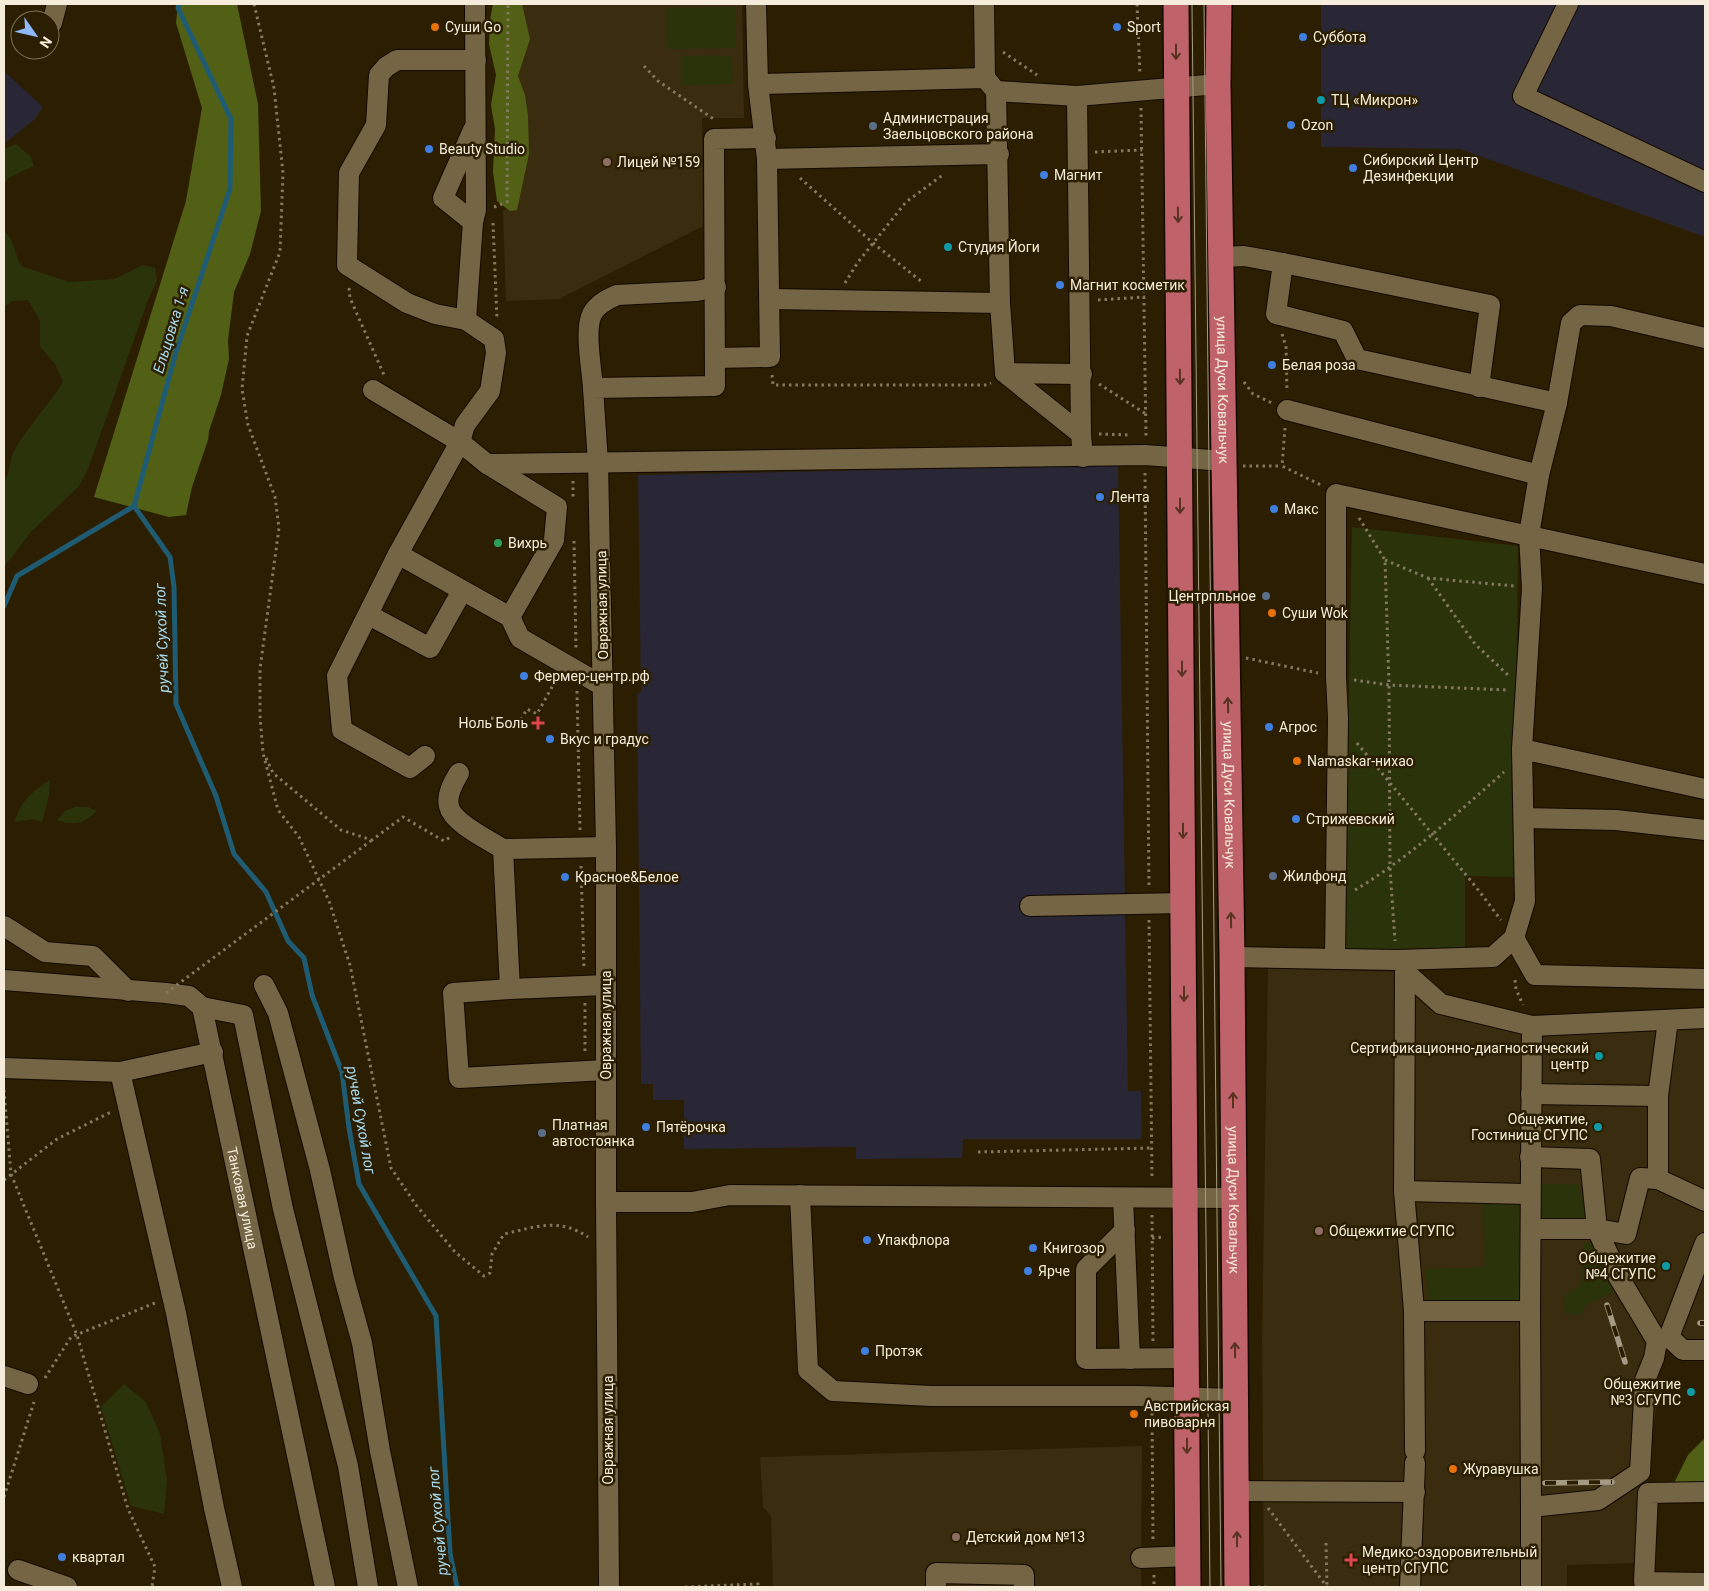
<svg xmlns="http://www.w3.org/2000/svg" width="1709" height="1591" font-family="Roboto,sans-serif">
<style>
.built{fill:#392c0f}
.industrial{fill:#292636}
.green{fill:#2b330b}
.forest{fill:#526016}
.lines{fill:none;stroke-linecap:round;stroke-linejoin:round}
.stream{stroke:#1f5c74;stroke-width:5}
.minor-casing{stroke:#130900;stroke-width:22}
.major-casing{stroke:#130900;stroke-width:28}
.path{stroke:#847960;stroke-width:3;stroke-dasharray:2.5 4;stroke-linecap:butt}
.minor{stroke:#746545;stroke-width:20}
.major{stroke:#bf626a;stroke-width:25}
.tram{stroke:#a59a84;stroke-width:1}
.rail-casing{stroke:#a59a84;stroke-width:5.5}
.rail{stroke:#2c1f01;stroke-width:4;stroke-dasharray:11;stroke-linecap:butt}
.path-bridge{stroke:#847960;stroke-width:3;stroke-dasharray:2.5 4;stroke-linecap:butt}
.oneway{stroke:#583320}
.food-dot{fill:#e8710a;stroke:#2c1f01;stroke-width:2}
.shop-dot{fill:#3f7fe0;stroke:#2c1f01;stroke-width:2}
.culture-dot{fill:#0f9aa8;stroke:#2c1f01;stroke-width:2}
.service-dot{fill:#5c6f8a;stroke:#2c1f01;stroke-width:2}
.education-dot{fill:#8d6e63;stroke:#2c1f01;stroke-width:2}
.leisure-dot{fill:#2e9e5b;stroke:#2c1f01;stroke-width:2}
.health-dot{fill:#e0444e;stroke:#2c1f01;stroke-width:2}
.labels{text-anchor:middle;stroke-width:5;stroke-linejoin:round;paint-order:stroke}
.poi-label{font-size:14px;fill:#f5ecdb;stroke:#2c1f01;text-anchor:start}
.street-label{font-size:14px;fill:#f5ecdb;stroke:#2c1f01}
.water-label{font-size:15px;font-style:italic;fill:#a7d9f0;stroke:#2c1f01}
</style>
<rect width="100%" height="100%" fill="#2c1f01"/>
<g class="built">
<path d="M 514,4 L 742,4 L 744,118 L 702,118 L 703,226 L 559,299 L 506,301 L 503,211 L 510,206 Z"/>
<path d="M 1268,968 L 1405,972 L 1442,994 L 1541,1017 L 1705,1012 L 1705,1344 L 1662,1348 L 1649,1477 L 1639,1506 L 1637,1563 L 1567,1565 L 1567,1587 L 1264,1587 L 1262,1338 Z"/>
<path d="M 1142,1446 L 1141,1587 L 773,1587 L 771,1516 L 763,1507 L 760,1457 Z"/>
</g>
<g class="industrial">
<path d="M 1321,4 L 1705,4 L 1705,237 L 1460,149 L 1321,147 Z"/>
<path d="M 4,71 L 43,107 L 35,119 L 4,144 Z"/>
<path d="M 1118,465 L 1128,1091 L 1141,1091 L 1142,1139 L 963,1139 L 962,1158 L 856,1159 L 856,1147 L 684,1149 L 684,1100 L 653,1100 L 653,1084 L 641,1084 L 637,695 L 641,691 L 638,475 Z"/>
</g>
<g class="green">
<path d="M 735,7 L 736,48 L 667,49 L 666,8 Z"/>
<path d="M 682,56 L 732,56 L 733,84 L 682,85 Z"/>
<path d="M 16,144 L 31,157 L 34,166 L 10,177 L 4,184 L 4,149 Z"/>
<path d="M 4,231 C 15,240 14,253 21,266 L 69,282 L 114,279 L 143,265 L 155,268 L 157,281 L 148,300 L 87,472 L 79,486 L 31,532 L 4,567 L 4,482 C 11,472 9,460 15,449 C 29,425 48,406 63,382 L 55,364 L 40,346 L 40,320 L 28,300 L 12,301 L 4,307 Z"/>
<path d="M 1352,527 L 1518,546 L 1515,877 L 1465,876 L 1465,953 L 1344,953 Z"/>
<path d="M 50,780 L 49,795 L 42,822 L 32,819 L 15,822 C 19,802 34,790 50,780 Z"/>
<path d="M 75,807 L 88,807 L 97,811 C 84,824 74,826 57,820 L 65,811 Z"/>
<path d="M 1541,1184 L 1578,1184 L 1590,1222 L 1549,1221 L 1539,1212 Z"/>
<path d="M 1485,1201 L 1516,1201 L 1521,1207 L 1521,1304 L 1438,1306 L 1429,1301 L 1425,1269 L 1485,1267 L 1482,1210 Z"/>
<path d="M 1584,1243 L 1596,1243 L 1613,1293 L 1587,1304 L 1581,1315 L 1565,1314 L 1563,1296 L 1581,1285 Z"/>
<path d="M 124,1384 L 146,1402 L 160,1434 L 167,1480 L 164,1514 L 131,1506 L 101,1407 Z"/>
</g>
<g class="forest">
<path d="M 178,4 L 237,4 L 258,104 L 261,211 L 250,254 L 234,292 L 228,340 L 229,359 L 221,395 L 209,431 L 208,440 L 192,487 L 186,515 L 169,517 L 94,497 L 186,201 L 202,108 L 176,23 Z"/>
<path d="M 493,4 L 522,4 L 530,39 L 518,76 L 525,95 L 528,116 L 529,154 L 517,210 L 510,211 L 497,201 L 493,172 L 495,129 L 491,105 L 496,75 L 489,44 L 490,20 Z"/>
<path d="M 1705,1438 L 1705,1502 L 1703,1503 L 1673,1485 L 1688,1455 Z"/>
</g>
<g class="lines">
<g class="stream">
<path d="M 134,506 L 170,557 L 174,587 L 176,704 L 216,796 L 234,854 L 266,892 L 288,941 L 304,958 L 312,995 L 342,1072 L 349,1128 L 359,1184 L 436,1316 L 450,1553 L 457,1587"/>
<path d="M 4,606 L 17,576 L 134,506 L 176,352 L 230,189 L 231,119 L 178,8 L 179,4"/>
</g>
<g class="minor-casing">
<g id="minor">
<path d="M 756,4 L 758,84 L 985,78 L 996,91 L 1077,96 L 1218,84"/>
<path d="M 984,4 L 985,78"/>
<path d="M 1568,4 L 1523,96 L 1705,182"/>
<path d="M 52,23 L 57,4"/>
<path d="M 996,91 L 1000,303 L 1005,373 L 1081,434 L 1083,457"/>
<path d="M 1077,96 L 1081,434"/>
<path d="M 473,130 L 443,198 L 473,222"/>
<path d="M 767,159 L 999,154"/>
<path d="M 1221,257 L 1244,256 L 1283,263 L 1276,314 L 1343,331 L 1357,359 L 1557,403"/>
<path d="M 1283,263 L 1490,305 L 1479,387"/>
<path d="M 771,299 L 1000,303"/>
<path d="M 466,320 L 435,314 L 407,303 L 347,265 L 349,173 L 376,125 L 379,75 L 386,67 L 397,60 L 476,60"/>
<path d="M 715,358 L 770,357 L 767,159 L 758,84"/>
<path d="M 1005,373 L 1082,374"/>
<path d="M 593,388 C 592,370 584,331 592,314 C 597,304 608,299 617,295 L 697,291 L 716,287"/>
<path d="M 373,390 L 460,442 L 487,464 L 1145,455 L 1224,461"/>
<path d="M 1287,410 L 1539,475 L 1529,535 L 1532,588 L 1522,749"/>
<path d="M 487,464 L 557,507 L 554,540 L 510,617"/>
<path d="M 1539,475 L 1557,403 L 1571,323 L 1580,315 L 1611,316 L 1705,338"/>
<path d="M 398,554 L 510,617 L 520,638 L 603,686"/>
<path d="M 369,615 L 430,648 L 462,591"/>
<path d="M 425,756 L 410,768 L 342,730 L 337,676 L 398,554 L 460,442 L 465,425 L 490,391 L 496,353 L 494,339 L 466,320 L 473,222 L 476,210 L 475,4"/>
<path d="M 459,773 C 453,783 446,795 449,806 C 452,823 489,840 503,849"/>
<path d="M 1524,818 L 1616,820 L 1705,830"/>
<path d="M 1030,906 L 1183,903"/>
<path d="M 4,926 L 45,952 L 93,956 L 128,991"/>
<path d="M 1514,938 L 1535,975 L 1705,979"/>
<path d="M 1232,957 L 1397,960 L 1493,957 L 1514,938 L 1525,901 L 1522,749 L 1705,789"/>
<path d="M 1335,959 L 1338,718 L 1336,677 L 1336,494 L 1705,574"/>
<path id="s1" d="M 4,980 L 166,993 L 189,996 L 202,1007 L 325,1587"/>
<path d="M 264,985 L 278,1013 L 320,1170 L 344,1278 L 362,1343 L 380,1451 L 408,1587"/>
<path d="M 510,989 L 606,985"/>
<path d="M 202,1007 L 243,1015 L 283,1209 L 348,1466 L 368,1587"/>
<path d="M 1532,1026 L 1705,1018"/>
<path d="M 213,1052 L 120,1072 L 176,1313 L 214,1508 L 232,1587"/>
<path d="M 4,1068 L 120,1072"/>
<path d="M 606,1070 L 459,1078 L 453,993 L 510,989 L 503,849 L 606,847"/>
<path d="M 1531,1094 L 1658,1096"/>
<path d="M 1530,1157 L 1590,1159 L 1597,1229 L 1626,1234 L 1640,1178 L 1658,1179 L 1658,1096 L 1668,1020"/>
<path d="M 1658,1179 L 1705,1201"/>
<path d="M 1404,1191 L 1530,1194"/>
<path d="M 800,1195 L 808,1370 L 833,1391 L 931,1396 L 1138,1396 L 1236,1399"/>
<path d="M 1123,1198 L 1130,1359"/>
<path d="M 606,1202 L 692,1202 L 730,1195 L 1234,1198"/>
<path d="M 1125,1230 L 1086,1269 L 1086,1359 L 1186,1358"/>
<path d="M 1414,1311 L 1530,1311 L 1532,1026 L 1441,1004 L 1405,972 L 1404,1191 L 1414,1311 L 1415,1451"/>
<path d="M 1530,1311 L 1531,1507 L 1598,1500 L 1640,1472 L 1645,1380 L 1654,1358 L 1657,1341 L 1618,1276 L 1597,1229 L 1532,1229"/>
<path d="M 1669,1337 L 1683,1350 L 1705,1350"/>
<path d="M 1657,1341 L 1669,1337 L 1705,1243"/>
<path d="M 4,1376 L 28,1384"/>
<path d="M 1237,1491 L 1415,1492"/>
<path d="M 1705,1492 L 1648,1493 L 1644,1582 L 1705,1583"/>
<path d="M 1141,1558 L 1188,1556"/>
<path d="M 18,1570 L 67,1587"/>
<path d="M 609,1587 L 606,1202 L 606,847 L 598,463 L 593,388 L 715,386 L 714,139 L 766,138"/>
<path d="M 936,1587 L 936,1573 L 1024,1575 L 1024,1587"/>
<path d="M 1410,1587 L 1415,1463"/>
<path d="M 1531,1587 L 1531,1507"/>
</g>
</g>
<g class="major-casing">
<g id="major">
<path d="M 1176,4 L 1188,1587"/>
<path id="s2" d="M 1219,4 L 1218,84 L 1232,957 L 1237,1587"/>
</g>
</g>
<g class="path">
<path d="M 254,4 L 274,88 L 283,173 L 280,252 L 247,336 L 242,389 L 248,425 L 275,497 L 279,528 L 260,669 L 260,716 L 263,753 L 278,810 L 299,837 L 329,901 L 350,965 L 391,1168 L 416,1205 L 455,1252 L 484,1276 L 490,1273 L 492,1254 L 504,1234 C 536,1227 558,1217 588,1237"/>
<path d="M 1137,4 L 1140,74"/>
<path d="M 1003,52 L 1037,75"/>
<path d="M 644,66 L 658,81 L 715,120"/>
<path d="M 1141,108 L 1146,437"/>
<path d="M 1095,152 L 1142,150"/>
<path d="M 800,178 L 873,243 L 922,282"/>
<path d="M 494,207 L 507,202 L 508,4"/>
<path d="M 493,223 L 497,319"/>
<path d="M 845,283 L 858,262 L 906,202 L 944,174"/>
<path d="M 349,288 L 350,298 L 384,375"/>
<path d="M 1098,300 L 1145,297"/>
<path d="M 1282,334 L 1286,347 L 1287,392"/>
<path d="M 772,375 L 773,385 L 987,385 L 991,383"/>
<path d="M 1244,382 L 1253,394 L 1272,403"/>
<path d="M 1099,384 L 1146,414"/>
<path d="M 1285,428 L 1282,466 L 1321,485"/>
<path d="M 1099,434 L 1131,435"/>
<path d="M 1243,466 L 1282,466"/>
<path d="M 1145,473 L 1149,887"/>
<path d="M 573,481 L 573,497"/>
<path d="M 1359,518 L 1385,560 L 1389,685 L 1390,869 L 1395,941"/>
<path d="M 574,541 L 576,650"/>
<path d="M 1385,560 L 1428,578 L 1514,586"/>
<path d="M 1428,578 L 1475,644 L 1508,675"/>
<path d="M 1246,658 L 1318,673"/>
<path d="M 1354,680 L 1389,685 L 1507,690"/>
<path d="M 577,691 L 580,830"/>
<path d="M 491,718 L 519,723 L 527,709 L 537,714 L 557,678"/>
<path d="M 1357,743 L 1476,887 L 1501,920"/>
<path d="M 266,758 L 273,773 L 341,830 L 372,840 L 403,817 L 444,841 L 452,836"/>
<path d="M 581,866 L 584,970"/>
<path d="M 1355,890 C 1410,857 1456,814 1504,772"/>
<path d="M 1149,920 L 1152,1179"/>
<path d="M 1515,980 L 1516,989 L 1523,1005"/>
<path d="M 585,1003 L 585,1055"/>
<path d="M 4,1090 L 11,1174 L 77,1335 L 128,1509 L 155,1567 L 152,1587"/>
<path d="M 978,1152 L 1151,1148"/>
<path d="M 4,1180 L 57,1139 L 111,1112"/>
<path d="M 1152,1215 L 1153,1342"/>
<path d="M 1152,1238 L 1164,1237"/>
<path d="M 45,1378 L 71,1337 L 155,1303"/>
<path d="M 1152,1413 L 1153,1539"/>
<path d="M 4,1497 L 34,1402"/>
<path d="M 1268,1508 L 1327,1587"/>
<path d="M 1326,1543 L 1327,1587"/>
<path d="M 1154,1575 L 1154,1587"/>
<path d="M 685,1587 L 758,1584 L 758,1587"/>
<path d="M 1258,1587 L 1266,1587"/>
</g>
<use href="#minor" class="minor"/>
<use href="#major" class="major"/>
<g class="tram">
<path d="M 1192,4 L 1210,1587"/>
<path d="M 1204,4 L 1221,1587"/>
</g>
<g class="rail-casing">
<g id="rail">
<path d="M 1607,1305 L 1625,1362"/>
<path d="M 1700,1323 L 1705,1323"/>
<path d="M 1545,1483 L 1612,1482"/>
</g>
</g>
<use href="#rail" class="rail"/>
<path class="path-bridge" d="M 166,993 L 372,840"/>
</g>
<defs><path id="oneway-shaft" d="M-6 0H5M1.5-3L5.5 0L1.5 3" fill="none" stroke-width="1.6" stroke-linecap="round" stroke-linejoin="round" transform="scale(1.25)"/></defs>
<g class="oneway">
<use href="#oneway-shaft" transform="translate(1176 52) rotate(90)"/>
<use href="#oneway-shaft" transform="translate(1178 215) rotate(89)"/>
<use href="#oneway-shaft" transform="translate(1180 377) rotate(89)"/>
<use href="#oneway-shaft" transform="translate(1180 506) rotate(90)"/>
<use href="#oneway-shaft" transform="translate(1182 669) rotate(90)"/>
<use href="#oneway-shaft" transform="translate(1228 705) rotate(-91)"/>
<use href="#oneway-shaft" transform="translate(1183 831) rotate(90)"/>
<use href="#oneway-shaft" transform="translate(1231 920) rotate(-91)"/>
<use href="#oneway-shaft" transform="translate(1184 994) rotate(90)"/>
<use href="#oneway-shaft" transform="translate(1233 1100) rotate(-90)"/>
<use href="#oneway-shaft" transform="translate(1235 1350) rotate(-91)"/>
<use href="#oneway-shaft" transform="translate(1187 1446) rotate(90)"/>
<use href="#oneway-shaft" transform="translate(1237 1539) rotate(-90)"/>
</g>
<g class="food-dot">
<circle cx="435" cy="27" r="5"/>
<circle cx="1272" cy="613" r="5"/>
<circle cx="1297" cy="761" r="5"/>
<circle cx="1134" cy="1414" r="5"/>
<circle cx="1453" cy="1469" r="5"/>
</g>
<g class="shop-dot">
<circle cx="1117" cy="27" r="5"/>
<circle cx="1303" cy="37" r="5"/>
<circle cx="1291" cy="125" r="5"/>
<circle cx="429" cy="149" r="5"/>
<circle cx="1353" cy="168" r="5"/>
<circle cx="1044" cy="175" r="5"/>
<circle cx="1060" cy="285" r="5"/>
<circle cx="1272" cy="365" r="5"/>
<circle cx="1100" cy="497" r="5"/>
<circle cx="1274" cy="509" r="5"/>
<circle cx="524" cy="676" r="5"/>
<circle cx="1269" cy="727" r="5"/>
<circle cx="550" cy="739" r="5"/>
<circle cx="1296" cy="819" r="5"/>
<circle cx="565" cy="877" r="5"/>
<circle cx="646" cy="1127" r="5"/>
<circle cx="867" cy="1240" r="5"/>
<circle cx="1033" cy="1248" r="5"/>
<circle cx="1028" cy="1271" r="5"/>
<circle cx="865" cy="1351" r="5"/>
<circle cx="62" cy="1557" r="5"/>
</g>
<g class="culture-dot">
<circle cx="1321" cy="100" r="5"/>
<circle cx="948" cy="247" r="5"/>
<circle cx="1599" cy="1056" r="5"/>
<circle cx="1598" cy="1127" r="5"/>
<circle cx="1666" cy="1266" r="5"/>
<circle cx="1691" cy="1392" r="5"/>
</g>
<g class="service-dot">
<circle cx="873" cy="126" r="5"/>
<circle cx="1266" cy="596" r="5"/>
<circle cx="1273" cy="876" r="5"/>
<circle cx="542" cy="1133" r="5"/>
</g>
<g class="education-dot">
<circle cx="607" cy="162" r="5"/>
<circle cx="1319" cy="1231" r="5"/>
<circle cx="956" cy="1537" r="5"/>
</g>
<circle class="leisure-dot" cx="498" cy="543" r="5"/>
<g class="health-dot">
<path d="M535.5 715.5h5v5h5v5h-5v5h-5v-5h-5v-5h5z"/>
<path d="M1348.5 1552.5h5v5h5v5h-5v5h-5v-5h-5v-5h5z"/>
</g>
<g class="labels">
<g class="poi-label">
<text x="445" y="32">Суши Go</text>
<text x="1127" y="32">Sport</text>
<text x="1313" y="42">Суббота</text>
<text x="1331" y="105">ТЦ «Микрон»</text>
<text x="883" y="123">Администрация<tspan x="883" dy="16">Заельцовского района</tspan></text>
<text x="1301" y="130">Ozon</text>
<text x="439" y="154">Beauty Studio</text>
<text x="1363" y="165">Сибирский Центр<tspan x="1363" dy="16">Дезинфекции</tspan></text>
<text x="617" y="167">Лицей №159</text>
<text x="1054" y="180">Магнит</text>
<text x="958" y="252">Студия Йоги</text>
<text x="1070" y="290">Магнит косметик</text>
<text x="1282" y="370">Белая роза</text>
<text x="1110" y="502">Лента</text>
<text x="1284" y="514">Макс</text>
<text x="508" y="548">Вихрь</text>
<text x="1256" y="601" text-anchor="end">Центрпльное</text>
<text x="1282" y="618">Суши Wok</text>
<text x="534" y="681">Фермер-центр.рф</text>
<text x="528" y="728" text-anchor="end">Ноль Боль</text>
<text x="1279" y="732">Агрос</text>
<text x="560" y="744">Вкус и градус</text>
<text x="1307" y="766">Namaskar-нихао</text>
<text x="1306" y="824">Стрижевский</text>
<text x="1283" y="881">Жилфонд</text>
<text x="575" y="882">Красное&amp;Белое</text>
<text x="1589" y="1053" text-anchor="end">Сертификационно-диагностический<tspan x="1589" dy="16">центр</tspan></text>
<text x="1588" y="1124" text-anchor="end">Общежитие,<tspan x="1588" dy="16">Гостиница СГУПС</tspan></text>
<text x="552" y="1130">Платная<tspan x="552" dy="16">автостоянка</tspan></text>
<text x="656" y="1132">Пятёрочка</text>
<text x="1329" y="1236">Общежитие СГУПС</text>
<text x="877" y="1245">Упакфлора</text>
<text x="1043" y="1253">Книгозор</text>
<text x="1656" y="1263" text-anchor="end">Общежитие<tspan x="1656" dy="16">№4 СГУПС</tspan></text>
<text x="1038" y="1276">Ярче</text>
<text x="875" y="1356">Протэк</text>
<text x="1681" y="1389" text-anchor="end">Общежитие<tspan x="1681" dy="16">№3 СГУПС</tspan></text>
<text x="1144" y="1411">Австрийская<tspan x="1144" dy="16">пивоварня</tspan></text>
<text x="1463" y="1474">Журавушка</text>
<text x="966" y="1542">Детский дом №13</text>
<text x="1362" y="1557">Медико-оздоровительный<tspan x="1362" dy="16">центр СГУПС</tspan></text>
<text x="72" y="1562">квартал</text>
</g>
<g class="street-label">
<text dy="5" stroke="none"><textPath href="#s2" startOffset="386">улица Дуси Ковальчук</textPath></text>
<text transform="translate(602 605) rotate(-91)" y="5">Овражная улица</text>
<text dy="5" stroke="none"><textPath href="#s2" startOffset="791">улица Дуси Ковальчук</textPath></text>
<text transform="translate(606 1025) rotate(-90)" y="5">Овражная улица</text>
<text dy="5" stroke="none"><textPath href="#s1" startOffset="398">Танковая улица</textPath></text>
<text dy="5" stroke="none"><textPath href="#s2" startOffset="1196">улица Дуси Ковальчук</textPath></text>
<text transform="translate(608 1430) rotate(-90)" y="5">Овражная улица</text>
</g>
<g class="water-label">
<text transform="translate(171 330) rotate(-73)" y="5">Ельцовка 1-я</text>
<text transform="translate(162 638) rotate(-92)" y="5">ручей Сухой лог</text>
<text transform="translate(361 1120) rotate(80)" y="5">ручей Сухой лог</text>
<text transform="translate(438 1521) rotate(-95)" y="5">ручей Сухой лог</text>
</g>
</g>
<rect width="1709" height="1591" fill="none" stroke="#f5ecdb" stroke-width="10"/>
<g transform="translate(35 35) rotate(124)"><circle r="24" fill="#2c1f01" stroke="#7c7158"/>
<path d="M0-4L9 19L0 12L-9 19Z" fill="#8fb8fd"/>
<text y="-8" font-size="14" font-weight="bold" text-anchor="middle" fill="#f5ecdb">N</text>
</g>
</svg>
